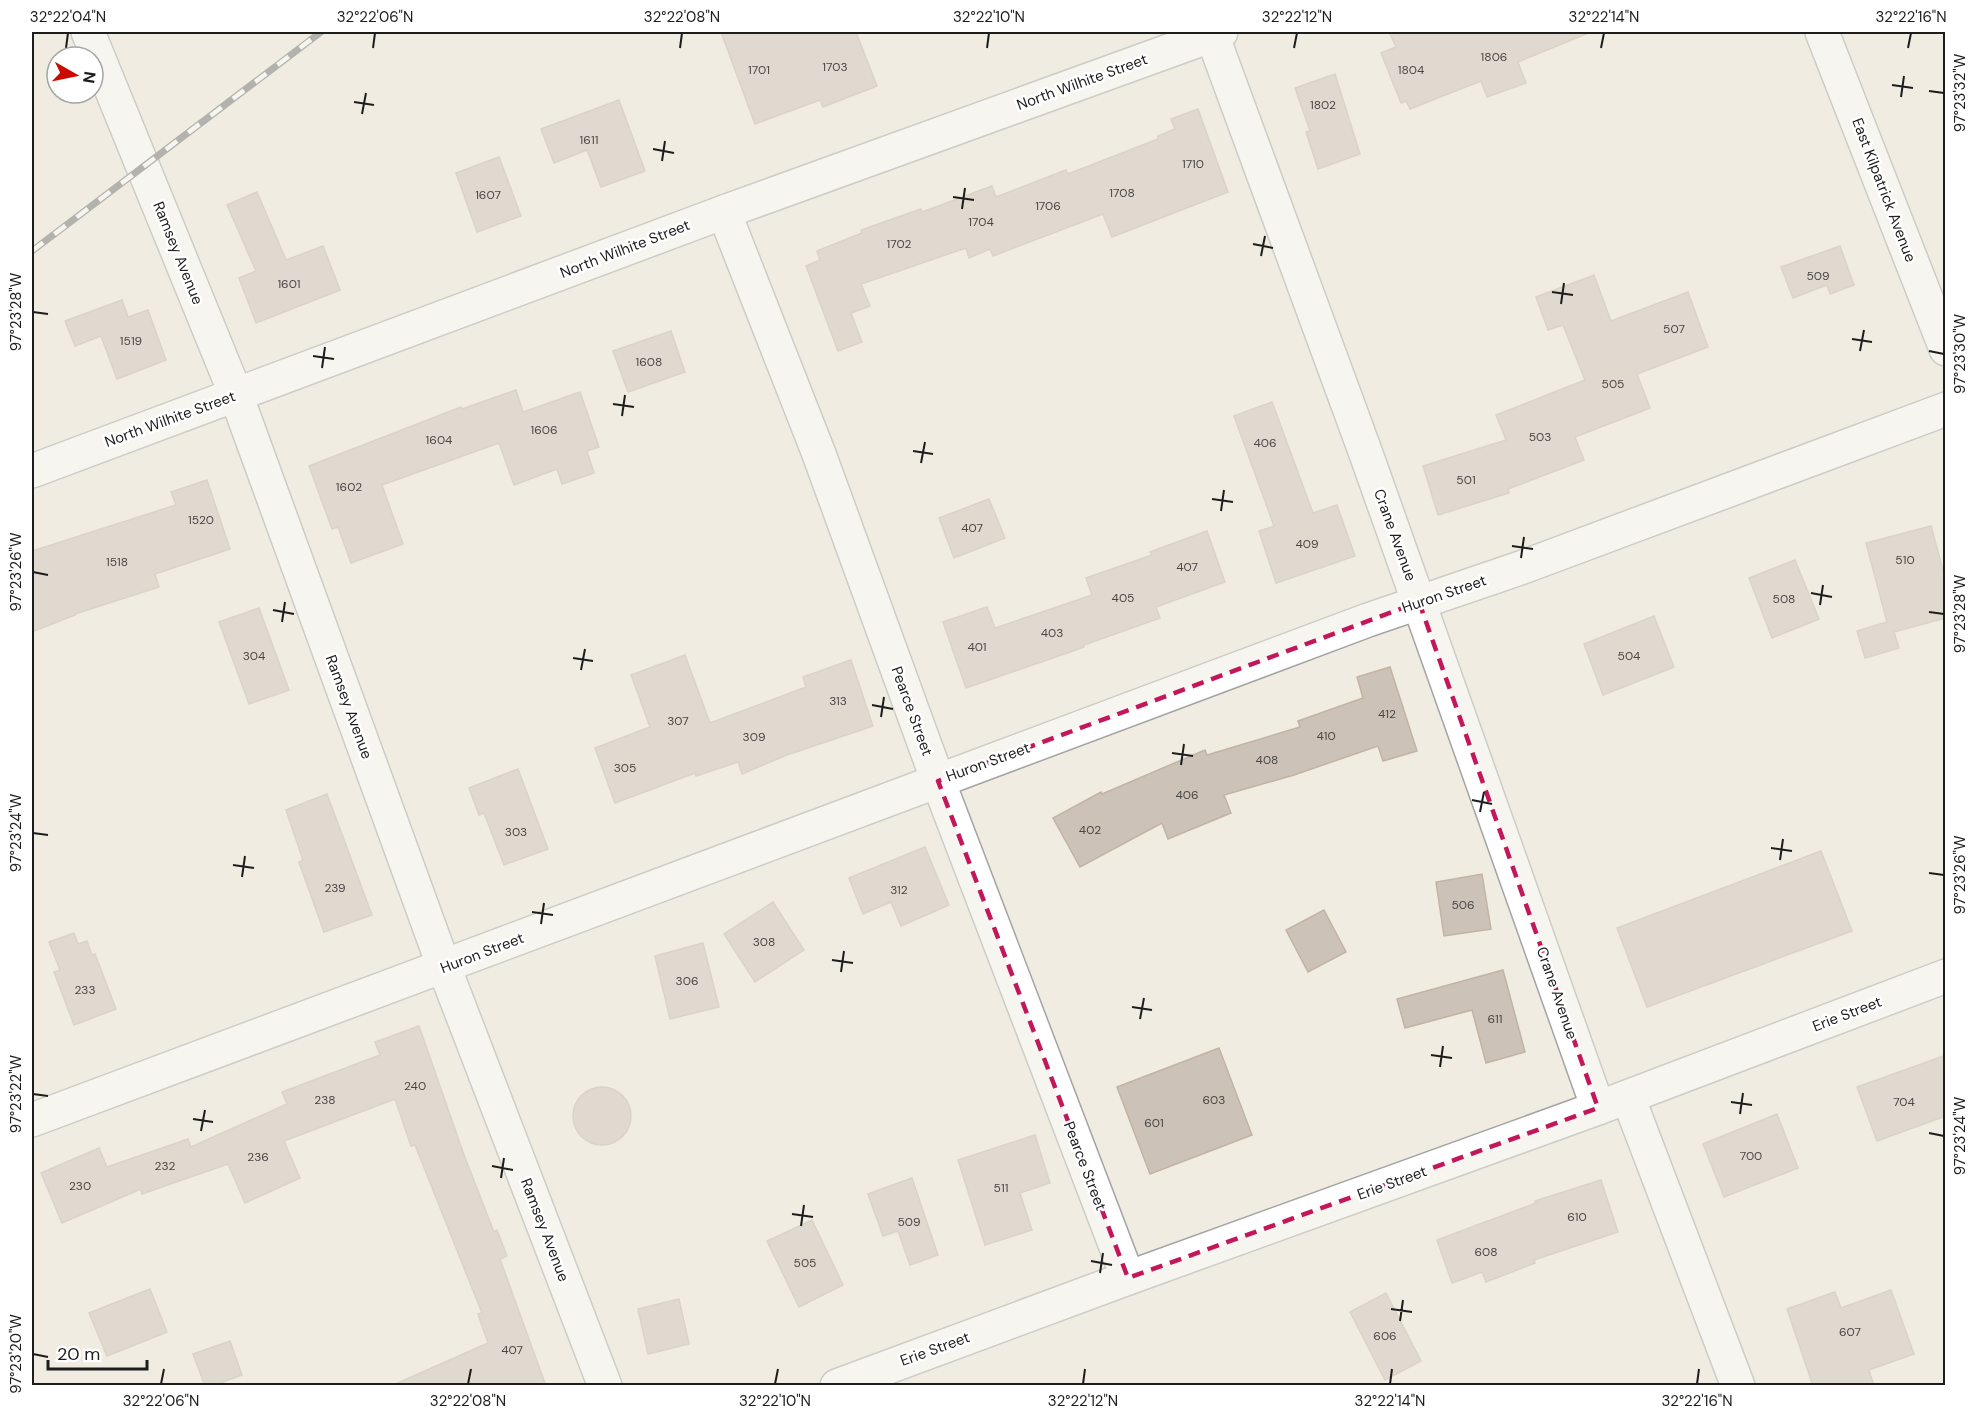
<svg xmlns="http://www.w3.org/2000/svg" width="1977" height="1417" font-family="'DM Sans',sans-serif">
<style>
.building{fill:#ccc2b8;stroke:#c2b3a3;stroke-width:1.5}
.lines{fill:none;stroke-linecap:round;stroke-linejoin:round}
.minor-casing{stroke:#a4a4a4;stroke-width:36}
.tertiary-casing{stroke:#a4a4a4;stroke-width:36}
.minor{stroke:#fff;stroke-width:33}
.tertiary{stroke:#fff;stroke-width:33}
.rail-casing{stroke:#6b6b6b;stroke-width:7}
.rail{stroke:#fff;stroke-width:4.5;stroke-dasharray:14;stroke-linecap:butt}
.marked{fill:none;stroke:#c2185b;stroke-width:4.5;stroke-dasharray:12 8;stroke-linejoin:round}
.ticks{fill:none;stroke:#1d1d1d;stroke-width:2}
.labels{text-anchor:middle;stroke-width:5;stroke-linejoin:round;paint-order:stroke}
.number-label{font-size:12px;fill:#494644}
.street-label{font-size:15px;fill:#1d1d1d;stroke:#fff}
.neatline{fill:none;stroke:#1d1d1d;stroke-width:2}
.ticks-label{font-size:15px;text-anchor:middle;fill:#1d1d1d}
</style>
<rect width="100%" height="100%" fill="#f0ece2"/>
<g class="building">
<path d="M 721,32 L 856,32 L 877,86 L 823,107 L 820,100 L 755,124 Z"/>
<path d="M 1389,32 L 1591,32 L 1518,62 L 1526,83 L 1487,97 L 1481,81 L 1410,109 L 1406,101 L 1401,103 L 1381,53 L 1396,47 Z"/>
<path d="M 1335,74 L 1360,154 L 1318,169 L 1306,132 L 1310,131 L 1295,88 Z"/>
<path d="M 619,100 L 645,171 L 601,187 L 587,150 L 554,163 L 541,129 Z"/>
<path d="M 1198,109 L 1228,192 L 1112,237 L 1103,214 L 993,256 L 990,249 L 969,258 L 966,248 L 861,284 L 870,306 L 851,313 L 862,342 L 838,351 L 806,266 L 820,260 L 817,251 L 862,233 L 861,230 L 921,209 L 922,212 L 992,186 L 996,197 L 1066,170 L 1068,174 L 1158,139 L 1158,136 L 1175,129 L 1171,119 Z"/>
<path d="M 499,157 L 521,216 L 477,232 L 456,173 Z"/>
<path d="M 257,192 L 286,260 L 323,246 L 340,290 L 256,323 L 239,278 L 256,271 L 227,205 Z"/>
<path d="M 1840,246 L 1854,285 L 1830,294 L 1827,285 L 1793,298 L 1781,267 Z"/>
<path d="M 1594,275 L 1611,321 L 1688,292 L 1708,347 L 1637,374 L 1650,408 L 1575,437 L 1584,460 L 1508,489 L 1509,493 L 1438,515 L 1423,466 L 1506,440 L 1496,415 L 1585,380 L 1563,325 L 1548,330 L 1536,297 Z"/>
<path d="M 122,300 L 128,317 L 148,310 L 166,360 L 117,379 L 101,336 L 75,346 L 65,321 Z"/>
<path d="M 671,331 L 685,372 L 628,392 L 613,351 Z"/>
<path d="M 516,390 L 523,412 L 580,392 L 599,447 L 587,451 L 594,473 L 562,484 L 557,469 L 514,485 L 499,443 L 382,485 L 403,544 L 351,563 L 338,527 L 332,529 L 309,466 L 461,407 L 462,409 Z"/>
<path d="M 1272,402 L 1313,513 L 1337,505 L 1355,556 L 1276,583 L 1259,531 L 1274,526 L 1234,416 Z"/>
<path d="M 207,480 L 230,549 L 155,574 L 159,587 L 75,614 L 75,615 L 32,632 L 32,551 L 176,505 L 171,492 Z"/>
<path d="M 989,499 L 1005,538 L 954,558 L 939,518 Z"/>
<path d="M 1931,526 L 1946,581 L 1946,618 L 1894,632 L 1899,648 L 1865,658 L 1857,631 L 1887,622 L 1866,543 Z"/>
<path d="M 1207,531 L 1225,582 L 1156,607 L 1160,618 L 1084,645 L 1084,647 L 1076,650 L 966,688 L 943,622 L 987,607 L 995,628 L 1092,595 L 1086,578 L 1152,555 L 1150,552 Z"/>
<path d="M 1795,560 L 1819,619 L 1772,638 L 1749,578 Z"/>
<path d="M 259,608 L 289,690 L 249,704 L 219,622 Z"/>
<path d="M 1654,616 L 1674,667 L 1603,695 L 1584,644 Z"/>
<path d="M 685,655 L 710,723 L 806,687 L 803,677 L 851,660 L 873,726 L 787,755 L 742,774 L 738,762 L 696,776 L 695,773 L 615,803 L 595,748 L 650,727 L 631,675 Z"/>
<path d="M 1390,667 L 1417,751 L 1383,761 L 1378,746 L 1294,775 L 1224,795 L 1231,813 L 1168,839 L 1162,823 L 1080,867 L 1053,818 L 1101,792 L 1102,794 L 1205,750 L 1207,755 L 1300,727 L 1298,721 L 1363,698 L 1357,677 Z"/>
<path d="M 518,769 L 548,849 L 504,865 L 484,813 L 479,815 L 469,788 Z"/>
<path d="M 327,794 L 372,915 L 324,932 L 299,862 L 303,860 L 286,810 Z"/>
<path d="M 925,847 L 949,905 L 901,926 L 891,902 L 863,914 L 849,878 Z"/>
<path d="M 1821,851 L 1852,931 L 1647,1007 L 1617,928 Z"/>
<path d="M 1482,874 L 1491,929 L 1444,936 L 1436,882 Z"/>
<path d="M 773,902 L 804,950 L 755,982 L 724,934 Z"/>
<path d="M 1324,910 L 1346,952 L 1308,972 L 1286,930 Z"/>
<path d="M 74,933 L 78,944 L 87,941 L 92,955 L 95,954 L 116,1009 L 74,1025 L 54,972 L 60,970 L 49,942 Z"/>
<path d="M 703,943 L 719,1007 L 670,1019 L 655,956 Z"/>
<path d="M 1503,970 L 1525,1052 L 1486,1063 L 1472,1010 L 1405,1028 L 1397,999 Z"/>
<path d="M 419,1026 L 464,1155 L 494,1232 L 497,1230 L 507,1256 L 500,1259 L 546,1386 L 391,1386 L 488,1343 L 478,1314 L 482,1313 L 415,1145 L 411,1146 L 395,1099 L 284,1141 L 300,1178 L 245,1203 L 228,1164 L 142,1194 L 141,1189 L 62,1223 L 41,1173 L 99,1148 L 107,1167 L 188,1139 L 191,1147 L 287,1104 L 282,1092 L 380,1055 L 375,1042 Z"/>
<path d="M 1219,1048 L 1252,1135 L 1150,1174 L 1117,1087 Z"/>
<path d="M 1946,1055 L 1946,1116 L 1877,1141 L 1857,1087 Z"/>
<circle cx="602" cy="1116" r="29"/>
<path d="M 1777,1114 L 1798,1168 L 1724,1197 L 1703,1144 Z"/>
<path d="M 1035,1135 L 1050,1183 L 1020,1193 L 1032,1230 L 985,1245 L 958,1160 Z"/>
<path d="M 912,1178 L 938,1255 L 910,1265 L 898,1231 L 883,1236 L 868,1194 Z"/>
<path d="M 1601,1180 L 1618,1232 L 1534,1260 L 1535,1263 L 1486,1282 L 1482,1272 L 1452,1283 L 1437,1240 L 1536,1203 L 1535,1201 Z"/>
<path d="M 812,1220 L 843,1285 L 799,1307 L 767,1241 Z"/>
<path d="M 150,1289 L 167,1332 L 107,1356 L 89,1313 Z"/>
<path d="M 1891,1290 L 1914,1354 L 1869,1370 L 1874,1386 L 1813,1386 L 1787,1309 L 1835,1292 L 1841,1308 Z"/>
<path d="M 1386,1293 L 1421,1361 L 1385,1380 L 1350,1312 Z"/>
<path d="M 679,1299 L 689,1344 L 648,1354 L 638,1309 Z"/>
<path d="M 230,1341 L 242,1375 L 212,1386 L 205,1386 L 193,1354 Z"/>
</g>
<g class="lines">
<g class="minor-casing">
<g id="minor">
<path d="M 88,32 L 236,395 L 444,967 L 605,1386"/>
<path d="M 1211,32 L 1365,451 L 1598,1108"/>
<path d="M 724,212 L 819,454 L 938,781 L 1128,1278"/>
<path d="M 32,471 L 724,212 L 1221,32"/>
<path d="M 1628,1097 L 1738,1386"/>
<path d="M 32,1120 L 1368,620 L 1523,567 L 1946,409"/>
<path d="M 837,1386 L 1128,1278 L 1598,1108 L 1946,976"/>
</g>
</g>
<g class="tertiary-casing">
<path id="tertiary" d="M 1822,32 L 1946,349"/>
</g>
<use href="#minor" class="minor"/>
<use href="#tertiary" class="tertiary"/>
<g class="rail-casing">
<path id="rail" d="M 32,251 L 321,32"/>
</g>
<use href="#rail" class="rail"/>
</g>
<path d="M0 0H1977V1417H0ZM 1419,602 L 1598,1108 L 1128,1278 L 938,781 Z" fill="#f0ece2" fill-opacity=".55" fill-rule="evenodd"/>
<path class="marked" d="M 1419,602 L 1598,1108 L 1128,1278 L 938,781 Z"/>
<path class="ticks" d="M 66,48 L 68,33M 373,48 L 375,33M 680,48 L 682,33M 987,48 L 989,33M 1294,48 L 1297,33M 1601,48 L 1604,33M 1908,48 L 1911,33M 1892,85 L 1913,88M 1929,91 L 1944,93M 1901,97 L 1904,76M 354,102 L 374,105M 362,114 L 366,93M 653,149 L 674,153M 662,161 L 665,141M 953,197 L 974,200M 962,209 L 965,188M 1253,244 L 1273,248M 1261,256 L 1265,236M 1552,292 L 1573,295M 1561,304 L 1564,283M 33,312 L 48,314M 1852,339 L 1872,342M 1860,351 L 1864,330M 1929,351 L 1944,354M 313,356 L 334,359M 322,368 L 325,347M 613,404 L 634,407M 622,416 L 625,395M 913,451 L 933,454M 921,463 L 925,442M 1212,499 L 1233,502M 1221,511 L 1224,490M 1512,546 L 1533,549M 1521,558 L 1524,537M 33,572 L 48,575M 1811,593 L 1832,597M 1820,605 L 1823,585M 273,610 L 294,614M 1929,612 L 1944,614M 282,622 L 285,602M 573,658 L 593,661M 581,670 L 585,649M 872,705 L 893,709M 881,717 L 884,697M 1172,753 L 1193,756M 1181,765 L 1184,744M 1472,800 L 1492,804M 1480,812 L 1484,792M 33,833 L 48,835M 1771,848 L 1792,851M 1780,860 L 1783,839M 233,865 L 254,868M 1929,873 L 1944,875M 242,877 L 245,856M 532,912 L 553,915M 541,924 L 544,903M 832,960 L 853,963M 841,972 L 844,951M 1132,1007 L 1152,1010M 1140,1019 L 1144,998M 1431,1055 L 1452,1058M 1440,1067 L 1443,1046M 33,1094 L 48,1096M 1731,1102 L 1752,1105M 1740,1114 L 1743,1093M 193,1119 L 213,1122M 201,1131 L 205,1110M 1929,1133 L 1944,1136M 492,1166 L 513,1170M 501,1178 L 504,1158M 792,1214 L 813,1217M 801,1226 L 804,1205M 1091,1261 L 1112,1265M 1100,1273 L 1103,1253M 1391,1309 L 1412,1312M 1400,1321 L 1403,1300M 33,1354 L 48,1357M 161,1384 L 164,1369M 468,1384 L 471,1369M 775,1384 L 778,1369M 1083,1384 L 1085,1369M 1390,1384 L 1392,1369M 1697,1384 L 1699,1369"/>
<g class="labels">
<g class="number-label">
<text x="1494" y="61">1806</text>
<text x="835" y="71">1703</text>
<text x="759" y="74">1701</text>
<text x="1411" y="74">1804</text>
<text x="1323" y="109">1802</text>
<text x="589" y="144">1611</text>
<text x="1193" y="168">1710</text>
<text x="1122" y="197">1708</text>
<text x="488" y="199">1607</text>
<text x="1048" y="210">1706</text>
<text x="981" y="226">1704</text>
<text x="899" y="248">1702</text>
<text x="1818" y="280">509</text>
<text x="289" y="288">1601</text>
<text x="1674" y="333">507</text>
<text x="131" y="345">1519</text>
<text x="649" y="366">1608</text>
<text x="1613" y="388">505</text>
<text x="544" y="434">1606</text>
<text x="1540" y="441">503</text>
<text x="439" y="444">1604</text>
<text x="1265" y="447">406</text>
<text x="1466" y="484">501</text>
<text x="349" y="491">1602</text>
<text x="201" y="524">1520</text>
<text x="972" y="532">407</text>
<text x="1307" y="548">409</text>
<text x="1905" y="564">510</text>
<text x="117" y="566">1518</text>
<text x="1187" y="571">407</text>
<text x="1123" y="602">405</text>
<text x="1784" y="603">508</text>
<text x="1052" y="637">403</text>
<text x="977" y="651">401</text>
<text x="254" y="660">304</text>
<text x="1629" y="660">504</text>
<text x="838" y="705">313</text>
<text x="1387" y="718">412</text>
<text x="678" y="725">307</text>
<text x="1326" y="740">410</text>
<text x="754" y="741">309</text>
<text x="1267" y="764">408</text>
<text x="625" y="772">305</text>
<text x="1187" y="799">406</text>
<text x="1090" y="834">402</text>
<text x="516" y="836">303</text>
<text x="335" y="892">239</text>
<text x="899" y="894">312</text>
<text x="1463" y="909">506</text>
<text x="764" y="946">308</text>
<text x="687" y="985">306</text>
<text x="85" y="994">233</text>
<text x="1495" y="1023">611</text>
<text x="415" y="1090">240</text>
<text x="325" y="1104">238</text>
<text x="1214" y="1104">603</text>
<text x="1904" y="1106">704</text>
<text x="1154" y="1127">601</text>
<text x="1751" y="1160">700</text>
<text x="258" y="1161">236</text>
<text x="165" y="1170">232</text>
<text x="80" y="1190">230</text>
<text x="1001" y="1192">511</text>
<text x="1577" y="1221">610</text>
<text x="909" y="1226">509</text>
<text x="1486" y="1256">608</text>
<text x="805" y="1267">505</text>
<text x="1850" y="1336">607</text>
<text x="1385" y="1340">606</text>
<text x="512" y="1354">407</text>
</g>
<g class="street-label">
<text transform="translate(1082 82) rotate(-20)" y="5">North Wilhite Street</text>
<text transform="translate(1884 190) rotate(69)" y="5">East Kilpatrick Avenue</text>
<text transform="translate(625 249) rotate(-21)" y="5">North Wilhite Street</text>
<text transform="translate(178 253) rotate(68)" y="5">Ramsey Avenue</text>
<text transform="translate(170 419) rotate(-20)" y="5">North Wilhite Street</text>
<text transform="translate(1395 535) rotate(70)" y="5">Crane Avenue</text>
<text transform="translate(1444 594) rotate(-19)" y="5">Huron Street</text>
<text transform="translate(349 707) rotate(70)" y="5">Ramsey Avenue</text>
<text transform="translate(912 711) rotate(70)" y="5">Pearce Street</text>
<text transform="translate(988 762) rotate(-20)" y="5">Huron Street</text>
<text transform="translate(482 953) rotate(-21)" y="5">Huron Street</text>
<text transform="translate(1557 993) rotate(71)" y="5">Crane Avenue</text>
<text transform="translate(1847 1014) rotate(-21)" y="5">Erie Street</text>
<text transform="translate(1085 1166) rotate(69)" y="5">Pearce Street</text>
<text transform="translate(1392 1183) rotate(-20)" y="5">Erie Street</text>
<text transform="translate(545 1230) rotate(69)" y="5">Ramsey Avenue</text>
<text transform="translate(935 1349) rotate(-20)" y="5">Erie Street</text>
</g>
</g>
<rect width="1977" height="1417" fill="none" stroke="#ffffff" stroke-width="66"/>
<g transform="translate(75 75) rotate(99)"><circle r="28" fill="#ffffff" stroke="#a5a5a5" stroke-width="1.5"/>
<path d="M0-4.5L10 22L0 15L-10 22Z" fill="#cb0b00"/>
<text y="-9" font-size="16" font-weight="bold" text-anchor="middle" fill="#1d1d1d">N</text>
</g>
<path d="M48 1360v9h99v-9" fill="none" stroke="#1d1d1d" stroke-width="3"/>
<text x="57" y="1360" font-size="18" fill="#1d1d1d" stroke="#ffffff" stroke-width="4.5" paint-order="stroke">20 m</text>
<rect x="33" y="33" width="1911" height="1351" class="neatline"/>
<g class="ticks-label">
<text x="68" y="22">32°22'04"N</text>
<text x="375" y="22">32°22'06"N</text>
<text x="682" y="22">32°22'08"N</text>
<text x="989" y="22">32°22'10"N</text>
<text x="1297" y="22">32°22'12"N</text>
<text x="1604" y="22">32°22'14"N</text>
<text x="1911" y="22">32°22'16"N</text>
<text transform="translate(1960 93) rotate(-90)" y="5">97°23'32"W</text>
<text transform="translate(16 312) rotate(-90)" y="5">97°23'28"W</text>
<text transform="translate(1960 354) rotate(-90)" y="5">97°23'30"W</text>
<text transform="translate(16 572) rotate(-90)" y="5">97°23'26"W</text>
<text transform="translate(1960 614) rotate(-90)" y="5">97°23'28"W</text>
<text transform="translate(16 833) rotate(-90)" y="5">97°23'24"W</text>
<text transform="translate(1960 875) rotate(-90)" y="5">97°23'26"W</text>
<text transform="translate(16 1094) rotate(-90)" y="5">97°23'22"W</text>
<text transform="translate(1960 1136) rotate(-90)" y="5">97°23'24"W</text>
<text transform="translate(16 1354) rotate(-90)" y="5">97°23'20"W</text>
<text x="161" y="1406">32°22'06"N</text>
<text x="468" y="1406">32°22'08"N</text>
<text x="775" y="1406">32°22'10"N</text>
<text x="1083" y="1406">32°22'12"N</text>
<text x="1390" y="1406">32°22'14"N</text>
<text x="1697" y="1406">32°22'16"N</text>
</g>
</svg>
